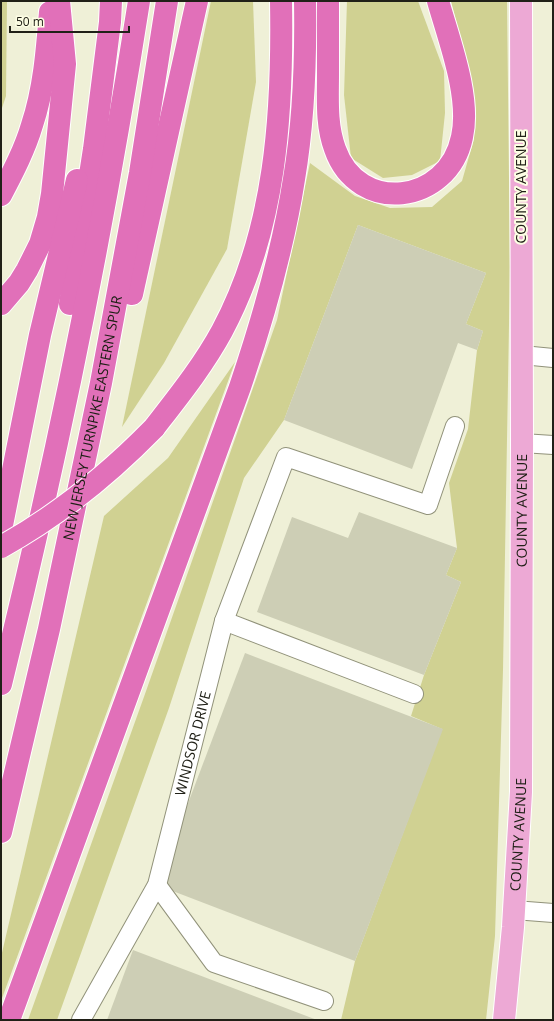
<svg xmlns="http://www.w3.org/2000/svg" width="554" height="1021" font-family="'Open Sans',sans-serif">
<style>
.green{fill:#d0d192}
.building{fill:#cdceb5}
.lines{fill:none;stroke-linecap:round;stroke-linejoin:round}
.minor-casing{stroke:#91927a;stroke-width:20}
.major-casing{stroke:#fff;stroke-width:24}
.highway-casing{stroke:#fff;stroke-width:24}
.minor{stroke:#fff;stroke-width:18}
.major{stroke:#eda9d5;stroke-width:22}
.highway{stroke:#e170b9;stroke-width:22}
.highway-bridge-casing{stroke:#fff;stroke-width:24;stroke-linecap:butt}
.highway-bridge{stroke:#e170b9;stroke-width:22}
.labels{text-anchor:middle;stroke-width:4;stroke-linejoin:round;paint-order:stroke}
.street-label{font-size:14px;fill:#202017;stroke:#fdfee4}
</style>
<rect width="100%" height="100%" fill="#eff0d7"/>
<g class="green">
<path d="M 1,1 L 7,1 L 6,96 L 1,111 Z"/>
<path d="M 211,1 L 253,1 L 256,82 L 227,249 L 164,363 L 122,427 Z"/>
<path d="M 347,1 L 418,1 L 444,71 L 445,113 L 440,161 L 412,175 L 383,178 L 351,158 L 344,95 Z"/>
<path d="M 451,1 L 507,1 L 510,267 L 503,670 L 495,936 L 486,1020 L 341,1020 L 355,961 L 442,729 L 411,716 L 424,675 L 461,582 L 446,575 L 457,548 L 449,483 L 468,429 L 477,350 L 483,331 L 466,324 L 486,273 L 358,225 L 284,420 L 244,478 L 169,708 L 57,1020 L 28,1020 L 145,694 L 277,320 L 310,163 L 355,196 L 390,208 L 432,207 L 462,181 L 474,139 L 473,105 L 470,76 Z"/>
<path d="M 235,362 L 1,1001 L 1,957 L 104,516 L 168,458 Z"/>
</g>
<g class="building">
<path d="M 358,225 L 486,273 L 466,324 L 483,331 L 477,350 L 458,343 L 412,469 L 284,420 Z"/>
<path d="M 359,512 L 457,548 L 446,575 L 461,582 L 424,675 L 257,612 L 292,517 L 348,538 Z"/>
<path d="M 245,653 L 443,729 L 355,961 L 157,885 Z"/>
<path d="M 133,950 L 317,1020 L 107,1020 Z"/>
</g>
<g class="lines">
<g class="minor-casing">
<g id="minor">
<path d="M 522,355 L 553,358"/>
<path d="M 522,443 L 553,445"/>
<path d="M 224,621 L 414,694"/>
<path d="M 157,885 L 214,963 L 324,1001"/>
<path d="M 514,910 L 553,913"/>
<path id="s1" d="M 81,1020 L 157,885 L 224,621 L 286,457 L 428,505 L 455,426"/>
</g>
</g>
<g class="major-casing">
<g id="major">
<path id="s2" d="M 504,1020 L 513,927 L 521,792 L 522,443 L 521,1"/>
</g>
</g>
<g class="highway-casing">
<g id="highway">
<path d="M 328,1 C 328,25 328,49 328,74 C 328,99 326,125 335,149 C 358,215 448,205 462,137 C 471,97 449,40 438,1"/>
<path d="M 1,195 C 13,172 25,149 32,125 C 44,89 47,50 50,12"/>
<path d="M 132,294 L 197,1"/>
<path d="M 1,304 L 19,283 L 27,270 L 40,244 L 48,217 L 52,194 L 65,64 L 59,1"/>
<path d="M 70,304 L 94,149 L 110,22 L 111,1"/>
<path d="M 154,428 C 178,397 203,366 222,331 C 276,230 283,113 281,1"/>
<path d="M 1,530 L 40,335 L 77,180"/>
<path d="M 1,684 C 57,459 103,231 139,1"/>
<path id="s3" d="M 1,832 L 49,629 L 101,383 L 140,173 L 167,1"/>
<path d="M 9,1020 L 240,387 C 263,319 283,250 294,179 C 304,120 306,61 305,1"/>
</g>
</g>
<use href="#minor" class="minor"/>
<use href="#major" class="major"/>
<use href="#highway" class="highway"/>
<g class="highway-bridge-casing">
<path id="highway-bridge" d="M 1,547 C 59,515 108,475 154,428"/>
</g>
<use href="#highway-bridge" class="highway-bridge"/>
</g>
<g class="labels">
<g class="street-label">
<text transform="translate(521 187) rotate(-90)" y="5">COUNTY AVENUE</text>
<text dy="5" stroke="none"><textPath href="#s3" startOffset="424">NEW JERSEY TURNPIKE EASTERN SPUR</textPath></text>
<text dy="5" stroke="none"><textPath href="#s2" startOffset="510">COUNTY AVENUE</textPath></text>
<text dy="5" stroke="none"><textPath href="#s1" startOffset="301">WINDSOR DRIVE</textPath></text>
<text dy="5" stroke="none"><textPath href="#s2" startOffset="186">COUNTY AVENUE</textPath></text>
</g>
</g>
<rect width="554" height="1021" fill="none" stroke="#202017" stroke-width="4"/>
<path d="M10 26v6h119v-6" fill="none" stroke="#202017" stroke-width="2"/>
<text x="16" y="26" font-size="12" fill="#202017" stroke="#fdfee4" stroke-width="3" paint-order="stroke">50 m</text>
</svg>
